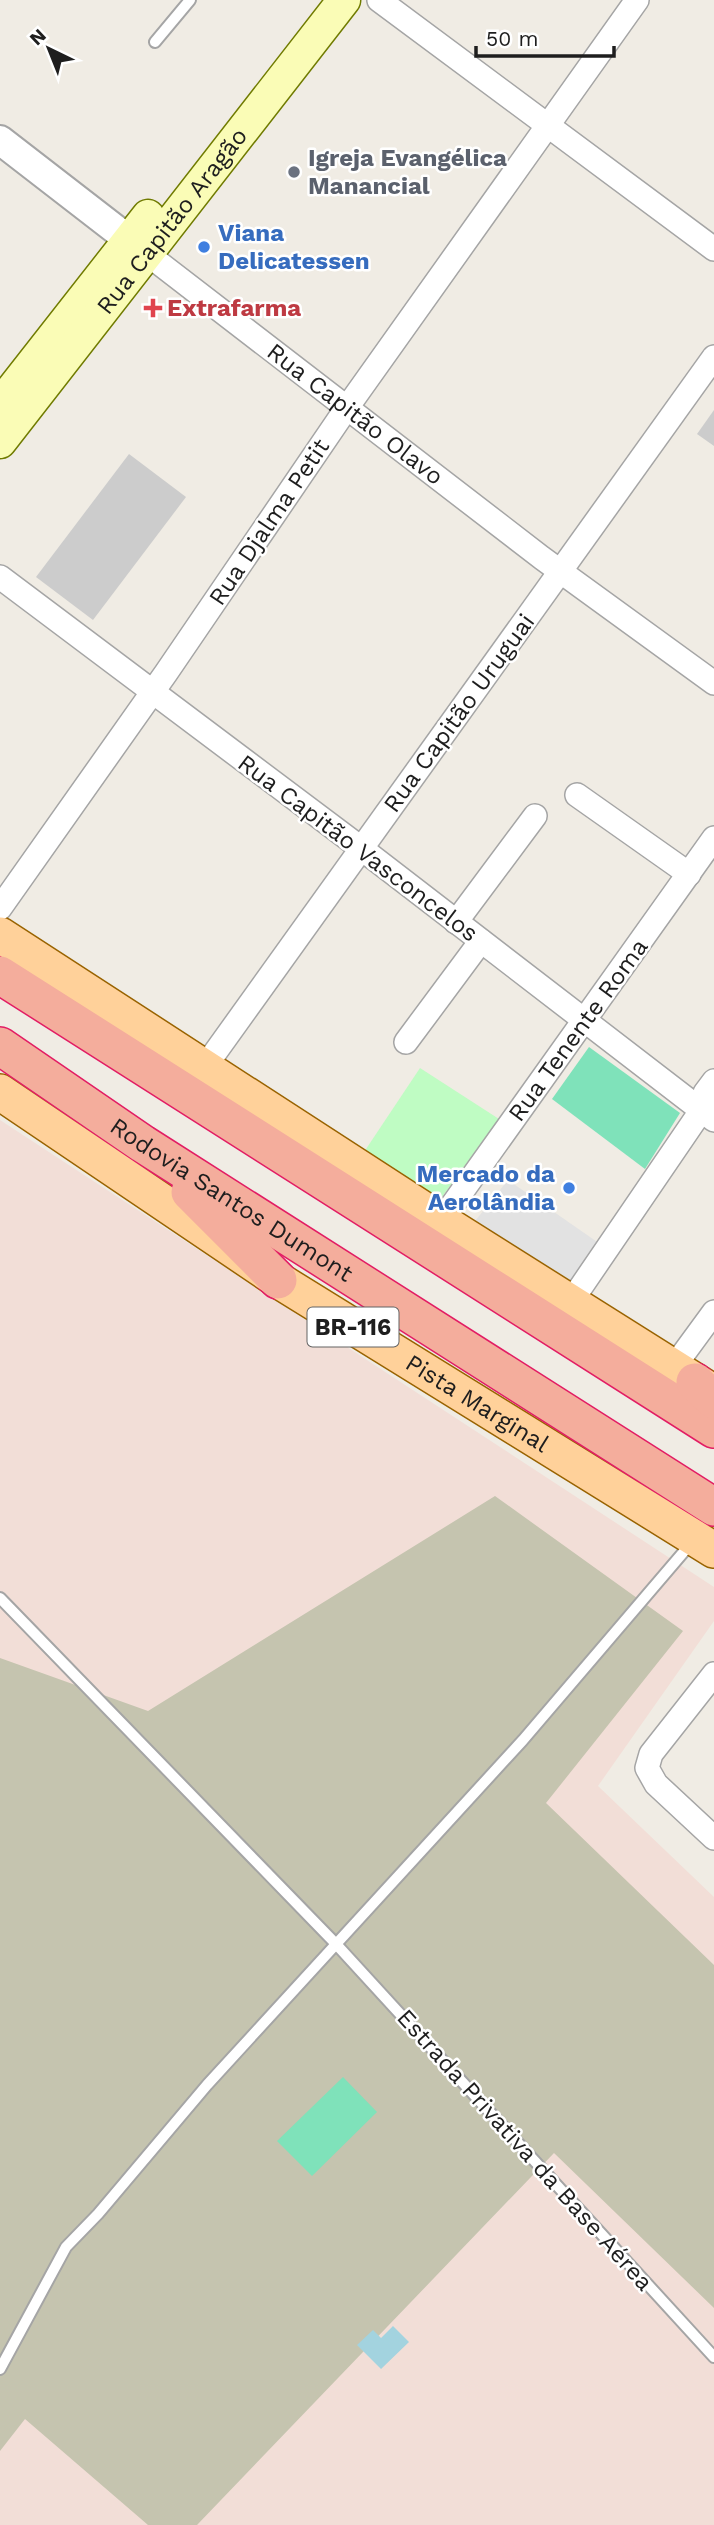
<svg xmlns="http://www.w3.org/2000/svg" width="714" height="2525" font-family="'Work Sans',sans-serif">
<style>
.religious{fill:#ccc}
.military{fill:#f2ded7}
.construction{fill:#c5c4af}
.park{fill:#bffcc3}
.pitch{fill:#7fe2ba}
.parking{fill:#e2e2e2}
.water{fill:#a3d3df}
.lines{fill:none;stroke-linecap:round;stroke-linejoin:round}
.service-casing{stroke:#a5a5a5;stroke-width:14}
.minor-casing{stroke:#a5a5a5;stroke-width:26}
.tertiary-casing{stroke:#a5a5a5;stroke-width:32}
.secondary-casing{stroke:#707b00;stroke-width:35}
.primary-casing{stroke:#996300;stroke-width:38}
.trunk-casing{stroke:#e21d64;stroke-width:40}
.service{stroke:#fff;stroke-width:10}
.minor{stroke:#fff;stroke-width:23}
.tertiary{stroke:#fff;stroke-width:28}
.secondary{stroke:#fafcb6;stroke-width:32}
.primary{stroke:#ffd19a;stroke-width:35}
.trunk{stroke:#f4ad9c;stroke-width:37}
.worship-dot{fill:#6b7280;stroke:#fff;stroke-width:2.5}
.shop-dot{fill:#3f7fe0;stroke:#fff;stroke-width:2.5}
.health-dot{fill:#e0444e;stroke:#fff;stroke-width:2.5}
.labels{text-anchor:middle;stroke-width:5;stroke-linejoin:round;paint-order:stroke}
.shield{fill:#fff;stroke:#626262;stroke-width:2}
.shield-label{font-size:23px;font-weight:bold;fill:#1e1e1e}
.worship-label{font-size:24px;font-weight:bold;fill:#5b616d;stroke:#fff;text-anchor:start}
.street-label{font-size:24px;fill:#1e1e1e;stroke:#fff}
.shop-label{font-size:24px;font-weight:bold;fill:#366cbe;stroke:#fff;text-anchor:start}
.health-label{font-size:24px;font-weight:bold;fill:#be3a42;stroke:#fff;text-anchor:start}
</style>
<rect width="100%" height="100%" fill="#f0ece4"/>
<g class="religious">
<path d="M 714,410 L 714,446 L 697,434 Z"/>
<path d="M 129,454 L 186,497 L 93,620 L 36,577 Z"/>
</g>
<path class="military" d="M 0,1120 L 714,1587 L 714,1621 L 598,1786 L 714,1897 L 714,2525 L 0,2525 Z"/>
<path class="construction" d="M 495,1496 L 683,1631 L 546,1803 L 714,1965 L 714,2308 L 554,2153 L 197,2525 L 148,2525 L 25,2419 L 0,2451 L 0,1658 L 148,1711 Z"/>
<path class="park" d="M 420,1068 L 499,1119 L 436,1205 L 364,1152 Z"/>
<g class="pitch">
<path d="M 589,1047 L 680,1113 L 645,1169 L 552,1099 Z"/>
<path d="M 343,2077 L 377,2112 L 312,2176 L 277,2141 Z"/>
</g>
<path class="parking" d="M 508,1180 L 603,1246 L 573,1290 L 475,1221 Z"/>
<path class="water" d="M 393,2326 L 409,2342 L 381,2369 L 357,2345 L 373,2330 L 381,2338 Z"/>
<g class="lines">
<g class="service-casing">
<g id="service">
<path d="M 155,42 L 190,0"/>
<path d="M 0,1598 L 336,1944 L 714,2357"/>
<path d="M 0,2369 L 66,2247 L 98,2214 L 207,2085 L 523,1740 L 693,1541"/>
</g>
</g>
<g class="minor-casing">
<g id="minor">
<path d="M 379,0 L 714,249"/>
<path id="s1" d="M 146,253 L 542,558 L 714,683"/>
<path d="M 0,577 L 362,849 L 714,1120"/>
<path d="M 577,795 L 689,874"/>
<path d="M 0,908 L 166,673 L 346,409 L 637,0"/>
<path d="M 456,922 L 535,816"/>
<path d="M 406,1042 L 481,941"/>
<path d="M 204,1068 L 714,357"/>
<path d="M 441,1221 L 714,838"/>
<path d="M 570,1303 L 701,1111 L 705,1093 L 714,1081"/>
<path d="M 673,1368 L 714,1312"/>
<path d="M 714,1674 L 651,1754 L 647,1768 L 656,1784 L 714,1838"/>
</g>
</g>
<g class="tertiary-casing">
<path id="tertiary" d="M 0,140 L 146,253"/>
</g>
<g class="secondary-casing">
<g id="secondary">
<path d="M 0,405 L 148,216"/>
<path id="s2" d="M 0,442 L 344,0"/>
</g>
</g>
<g class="primary-casing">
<g id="primary">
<path d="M 0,935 L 441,1221 L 714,1393"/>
<path id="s3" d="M 0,1092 L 278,1280 L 714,1550"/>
</g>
</g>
<g class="trunk-casing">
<g id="trunk">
<path d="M 0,975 L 714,1429"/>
<path id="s4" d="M 0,1046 L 143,1144 L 714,1507"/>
<path d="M 190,1192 L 278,1280"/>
<path d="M 695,1382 L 714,1400"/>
</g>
</g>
<use href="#service" class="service"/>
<use href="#minor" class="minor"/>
<use href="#tertiary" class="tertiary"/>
<use href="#secondary" class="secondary"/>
<use href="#primary" class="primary"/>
<use href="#trunk" class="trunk"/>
</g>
<circle class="worship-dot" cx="294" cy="172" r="7"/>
<g class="shop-dot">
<circle cx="204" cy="247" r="7"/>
<circle cx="569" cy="1188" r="7"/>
</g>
<path class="health-dot" d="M149.5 297.5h7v7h7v7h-7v7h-7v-7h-7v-7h7z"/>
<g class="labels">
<rect class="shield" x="307.5" y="1307.5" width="91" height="39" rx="5"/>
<g class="shield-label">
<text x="353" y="1335">BR-116</text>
</g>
<g class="worship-label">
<text x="308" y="166">Igreja Evangélica<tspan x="308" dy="28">Manancial</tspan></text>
</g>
<g class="street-label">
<text dy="8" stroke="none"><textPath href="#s2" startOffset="280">Rua Capitão Aragão</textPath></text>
<text dy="8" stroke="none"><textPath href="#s1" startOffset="264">Rua Capitão Olavo</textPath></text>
<text transform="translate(269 522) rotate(-56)" y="8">Rua Djalma Petit</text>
<text transform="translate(459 713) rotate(-54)" y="8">Rua Capitão Uruguai</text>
<text transform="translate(358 848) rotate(37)" y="8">Rua Capitão Vasconcelos</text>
<text transform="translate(578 1030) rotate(-54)" y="8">Rua Tenente Roma</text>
<text dy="8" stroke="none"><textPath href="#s4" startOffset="278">Rodovia Santos Dumont</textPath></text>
<text dy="8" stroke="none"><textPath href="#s3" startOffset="570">Pista Marginal</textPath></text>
<text transform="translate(525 2150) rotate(48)" y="8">Estrada Privativa da Base Aérea</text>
</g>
<g class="shop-label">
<text x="218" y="241">Viana<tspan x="218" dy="28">Delicatessen</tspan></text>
<text x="555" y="1182" text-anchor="end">Mercado da<tspan x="555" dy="28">Aerolândia</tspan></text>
</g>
<g class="health-label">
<text x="167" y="316">Extrafarma</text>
</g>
</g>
<g transform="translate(49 49) rotate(317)" stroke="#ffffff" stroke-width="5" paint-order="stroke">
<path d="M0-5L12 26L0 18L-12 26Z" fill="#1e1e1e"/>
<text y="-10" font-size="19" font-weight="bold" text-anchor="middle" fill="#1e1e1e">N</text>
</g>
<path d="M476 46v10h138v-10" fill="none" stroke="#1e1e1e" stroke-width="3.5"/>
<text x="486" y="46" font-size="21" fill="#1e1e1e" stroke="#ffffff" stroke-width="5" paint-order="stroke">50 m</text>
</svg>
